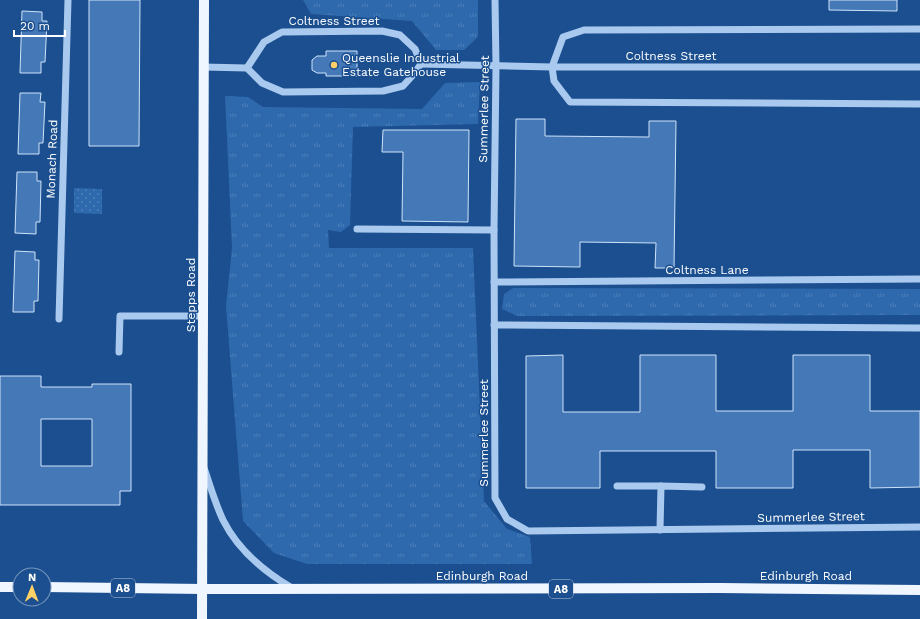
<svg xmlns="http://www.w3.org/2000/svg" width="920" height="619" font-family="'Work Sans',sans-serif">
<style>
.grass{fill:url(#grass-tufts)}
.park{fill:url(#park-dots)}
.building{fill:#4478b7;stroke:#cfe3fa;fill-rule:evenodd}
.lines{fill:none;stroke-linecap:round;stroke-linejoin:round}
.minor{stroke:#a9c9ee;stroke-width:7}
.major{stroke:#f0f6ff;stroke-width:10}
.poi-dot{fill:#ffd166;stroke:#1b4f8f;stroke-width:1.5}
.labels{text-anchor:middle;stroke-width:3;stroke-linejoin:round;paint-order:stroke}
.shield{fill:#1b4f8f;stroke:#bbcadd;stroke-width:1}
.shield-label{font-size:11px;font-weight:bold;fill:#fff}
.street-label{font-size:12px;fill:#fff;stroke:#1b4f8f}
.poi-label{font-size:12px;fill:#fff;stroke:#1b4f8f;text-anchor:start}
</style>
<defs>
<pattern id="grass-tufts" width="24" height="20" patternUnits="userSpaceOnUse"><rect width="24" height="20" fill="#2e69ad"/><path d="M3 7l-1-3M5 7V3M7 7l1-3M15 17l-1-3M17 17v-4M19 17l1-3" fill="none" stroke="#4d80b9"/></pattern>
<pattern id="park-dots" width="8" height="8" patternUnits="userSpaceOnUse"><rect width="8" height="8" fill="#2e69ad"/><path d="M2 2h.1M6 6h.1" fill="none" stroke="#4d80b9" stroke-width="1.8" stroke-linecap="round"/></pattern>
</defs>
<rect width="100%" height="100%" fill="#1b4f8f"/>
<g class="grass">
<path d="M 303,0 L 478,0 L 478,37 L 464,50 L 436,50 L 412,21 L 311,14 Z"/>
<path d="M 480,82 L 478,124 L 353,127 L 350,225 L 341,232 L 328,230 L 329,248 L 473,248 L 484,501 L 507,529 L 530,537 L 532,564 L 307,564 L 274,553 L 243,521 L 226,306 L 232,248 L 225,96 L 248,97 L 263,107 L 422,109 L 445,83 Z"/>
<path d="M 513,288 L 920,289 L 920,315 L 517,316 L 502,309 L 504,294 Z"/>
</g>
<path class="park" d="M 74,188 L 102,189 L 102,214 L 74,213 Z"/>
<g class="building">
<path d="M 89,0 L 140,0 L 139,146 L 89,146 Z"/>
<path d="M 829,0 L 897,0 L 897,11 L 829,10 Z"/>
<path d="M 22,11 L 42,12 L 42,21 L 47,21 L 45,62 L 41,62 L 41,73 L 20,73 Z"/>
<path d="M 326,51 L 357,51 L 357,76 L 326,76 L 326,73 L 317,73 L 312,70 L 312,60 L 317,56 L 326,56 Z"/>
<path d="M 20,93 L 41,93 L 40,102 L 45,102 L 43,143 L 39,143 L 39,154 L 18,154 Z"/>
<path d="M 516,119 L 545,119 L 545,136 L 649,137 L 649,121 L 676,121 L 674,268 L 655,268 L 656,243 L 580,242 L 580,267 L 514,266 Z"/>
<path d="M 383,130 L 469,130 L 468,222 L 402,221 L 403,152 L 382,152 Z"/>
<path d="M 17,172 L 37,172 L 37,181 L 41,181 L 40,222 L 36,222 L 36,234 L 15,233 Z"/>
<path d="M 15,251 L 35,252 L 35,260 L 39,260 L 38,301 L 34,301 L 34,312 L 13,312 Z"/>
<path d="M 563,355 L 563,412 L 640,412 L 640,355 L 716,355 L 716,411 L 793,411 L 793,355 L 870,355 L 870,411 L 920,411 L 920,487 L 870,488 L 870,450 L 793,450 L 793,488 L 716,488 L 716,451 L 600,451 L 600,488 L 526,488 L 526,356 Z"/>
<path d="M 0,376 L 41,376 L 41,387 L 92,387 L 92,384 L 131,384 L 131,491 L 120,491 L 120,505 L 0,505 ZM 41,419 L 92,419 L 92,466 L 41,466 Z"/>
</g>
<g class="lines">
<g class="minor">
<path d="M 495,0 L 496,66 L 494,230 L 495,498 L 507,519 L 528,531 L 920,527"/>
<path d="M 920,29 L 584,30 L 563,37 L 552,67 L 554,81 L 570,102 L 920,104"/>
<path d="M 421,64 L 552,67 L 920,67"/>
<path d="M 203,67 L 247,68 L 262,83 L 283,92 L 383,91 L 403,86 L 413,75 L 421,64"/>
<path d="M 247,68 L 264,42 L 282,32 L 382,31 L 400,35 L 415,49 L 421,64"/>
<path d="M 357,229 L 494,230"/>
<path d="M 494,282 L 920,279"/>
<path d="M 59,319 L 68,0"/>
<path d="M 494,325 L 920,328"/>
<path d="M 119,352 L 120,316 L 204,316"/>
<path d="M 204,468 C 210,485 215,503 223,520 C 238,550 263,571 292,588"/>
<path d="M 617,486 L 661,486"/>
<path d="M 660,530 L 661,486 L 702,487"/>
</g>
<g class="major">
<path d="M 0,587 L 20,587"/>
<path d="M 44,587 L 203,589 L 720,588 L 920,590"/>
<path d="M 202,619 L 204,0"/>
</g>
</g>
<circle class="poi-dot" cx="334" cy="65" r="4"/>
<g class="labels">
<g class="shield">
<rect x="111" y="579" width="24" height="18" rx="3"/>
<rect x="549" y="580" width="24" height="18" rx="3"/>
</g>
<g class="shield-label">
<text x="123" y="592">A8</text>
<text x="561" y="593">A8</text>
</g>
<g class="street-label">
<text x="334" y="25">Coltness Street</text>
<text x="671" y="60">Coltness Street</text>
<text transform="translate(484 109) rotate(-89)" y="4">Summerlee Street</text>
<text transform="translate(52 159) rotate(-88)" y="4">Monach Road</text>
<text x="707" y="274">Coltness Lane</text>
<text transform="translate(191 295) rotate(-90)" y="4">Stepps Road</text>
<text transform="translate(484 433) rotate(-90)" y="4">Summerlee Street</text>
<text transform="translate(811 517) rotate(-1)" y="4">Summerlee Street</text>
<text x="482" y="580">Edinburgh Road</text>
<text x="806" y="580">Edinburgh Road</text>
</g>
<g class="poi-label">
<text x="342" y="62">Queenslie Industrial<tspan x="342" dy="14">Estate Gatehouse</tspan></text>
</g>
</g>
<g transform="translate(32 587) rotate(1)"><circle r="19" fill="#1b4f8f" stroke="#7695bc"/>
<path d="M0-3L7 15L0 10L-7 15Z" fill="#ffd166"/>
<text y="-6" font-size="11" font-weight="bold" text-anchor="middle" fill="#ffffff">N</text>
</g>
<path d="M14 30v6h51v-6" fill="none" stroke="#ffffff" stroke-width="2"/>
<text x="20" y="30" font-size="12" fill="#ffffff" stroke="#1b4f8f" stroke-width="3" paint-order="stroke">20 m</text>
</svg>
